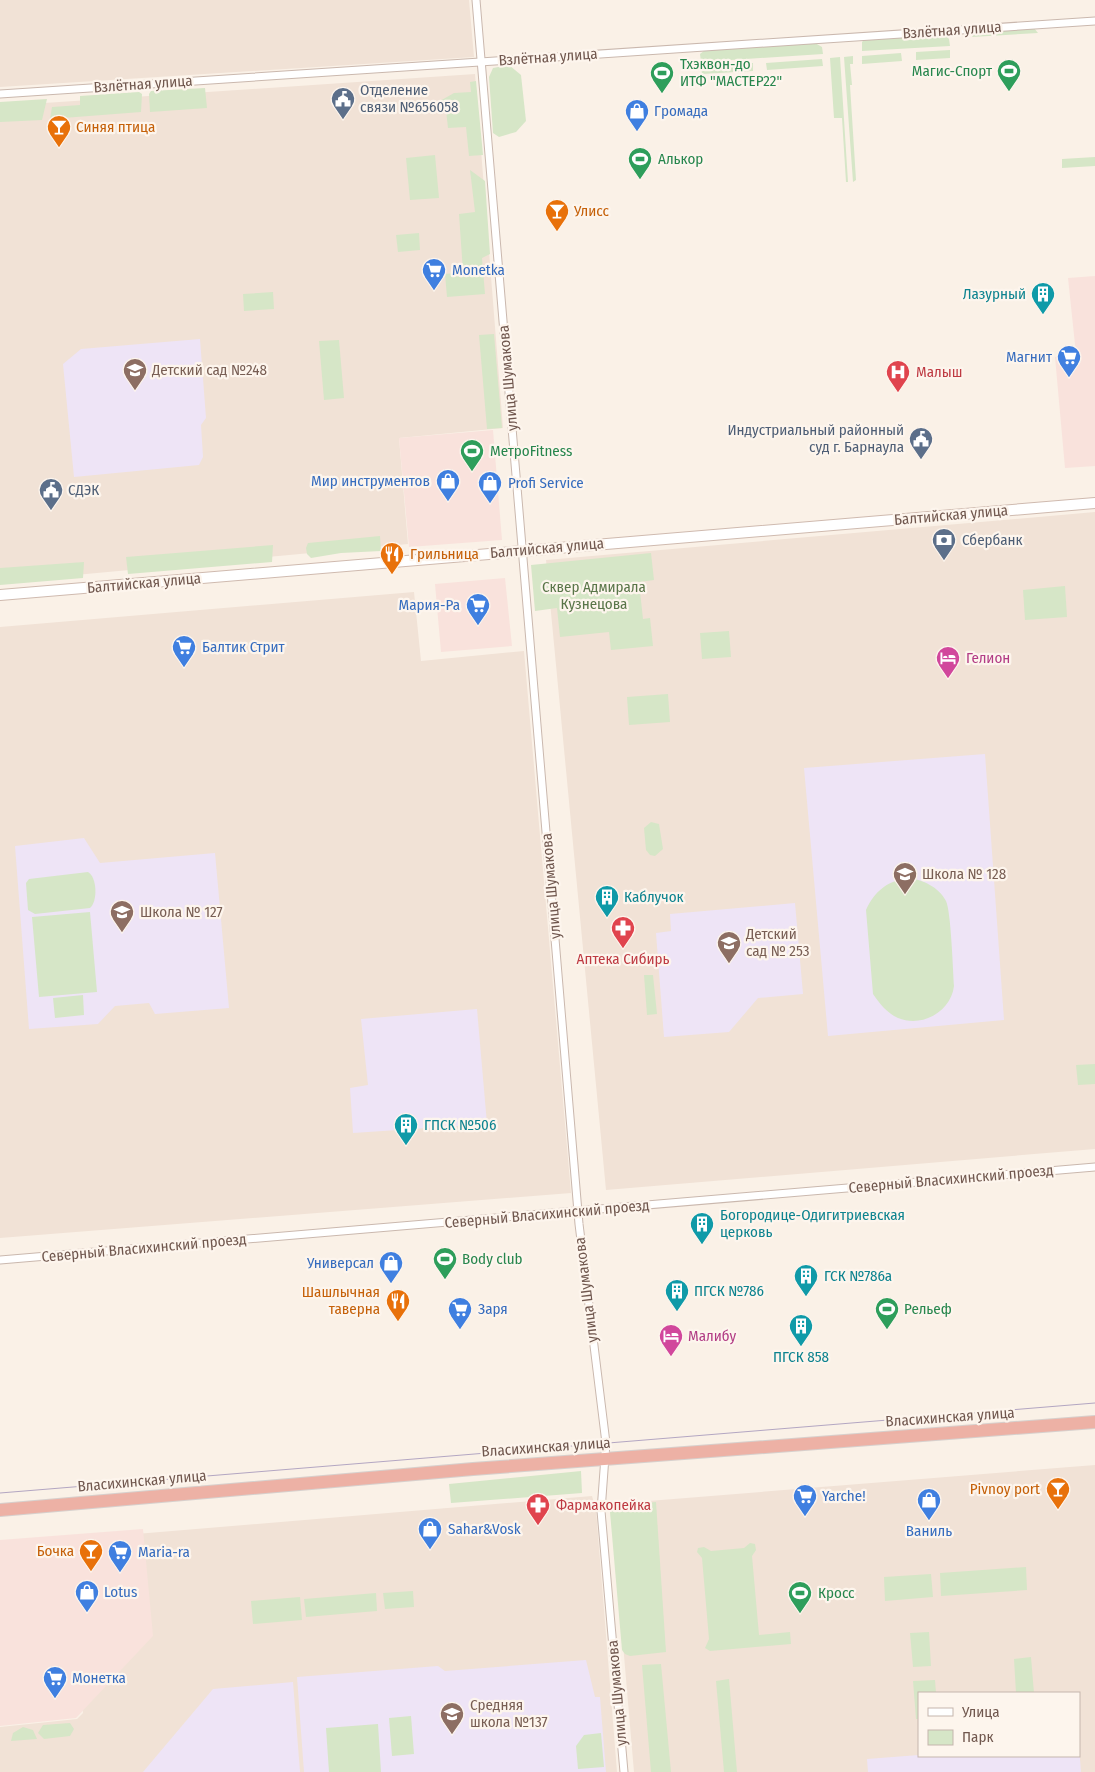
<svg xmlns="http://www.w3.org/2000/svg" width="1095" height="1772" font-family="'Fira Sans Condensed',sans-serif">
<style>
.residential{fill:#f1e2d6;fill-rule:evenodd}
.commercial{fill:#f9e2dc}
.education{fill:#eee4f6}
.green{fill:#d6e6c7}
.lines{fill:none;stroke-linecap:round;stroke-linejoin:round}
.street-casing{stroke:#cab8ae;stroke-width:9}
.secondary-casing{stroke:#cfbaaf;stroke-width:12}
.highway-casing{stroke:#d7d0cd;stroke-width:14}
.street{stroke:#fff;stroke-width:7}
.secondary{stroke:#fff;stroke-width:10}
.highway{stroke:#edb1a5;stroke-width:12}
.tram{stroke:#b3a6c2;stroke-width:1}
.labels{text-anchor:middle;stroke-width:4.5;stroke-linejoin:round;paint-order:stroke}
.street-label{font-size:15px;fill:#70574e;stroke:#fdf5ed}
.leisure-label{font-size:15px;fill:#27864d;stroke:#fdf5ed;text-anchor:start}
.service-label{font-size:15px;fill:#4e5e75;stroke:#fdf5ed;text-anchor:start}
.shop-label{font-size:15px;fill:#366cbe;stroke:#fdf5ed;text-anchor:start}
.food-label{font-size:15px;fill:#c56008;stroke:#fdf5ed;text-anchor:start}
.culture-label{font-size:15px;fill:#0d838f;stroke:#fdf5ed;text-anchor:start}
.education-label{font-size:15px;fill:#785e54;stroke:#fdf5ed;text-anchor:start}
.health-label{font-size:15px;fill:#be3a42;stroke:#fdf5ed;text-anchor:start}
.park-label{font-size:15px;fill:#597548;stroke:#fdf5ed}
.hotel-label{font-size:15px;fill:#b23c85;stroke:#fdf5ed;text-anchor:start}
</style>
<rect width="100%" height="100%" fill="#faf1e7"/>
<g class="residential">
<path d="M 0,0 L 469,0 L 474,57 L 0,87 Z"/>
<path d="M 475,74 L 503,428 L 399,438 L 408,544 L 0,582 L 0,106 Z"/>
<path d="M 1095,512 L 1095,1149 L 606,1190 L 546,560 Z"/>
<path d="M 414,592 L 421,661 L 524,651 L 571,1193 L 0,1238 L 0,627 Z"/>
<path d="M 1095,1465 L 1095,1772 L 634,1772 L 611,1504 ZM 919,1693 L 1079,1693 L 1079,1756 L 919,1756 Z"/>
<path d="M 592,1496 L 596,1510 L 617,1772 L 0,1772 L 0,1727 L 77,1719 L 83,1713 L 78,1652 L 52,1541 Z"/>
</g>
<g class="commercial">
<path d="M 1095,276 L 1095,466 L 1065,468 L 1055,357 L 1076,354 L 1068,278 Z"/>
<path d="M 493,430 L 502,540 L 409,547 L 399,438 Z"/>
<path d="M 505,578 L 512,646 L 441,652 L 435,584 Z"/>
<path d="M 143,1529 L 153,1636 L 76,1718 L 0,1726 L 0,1540 Z"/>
</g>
<g class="education">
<path d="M 200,339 L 206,418 L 201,425 L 203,457 L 199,465 L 74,477 L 63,364 L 81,349 Z"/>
<path d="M 985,754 L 1004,1020 L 828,1036 L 804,768 Z"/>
<path d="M 84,838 L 100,863 L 215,853 L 229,1008 L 155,1014 L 149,1003 L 115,1006 L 98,1024 L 29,1029 L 15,846 Z"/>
<path d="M 795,903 L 803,994 L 758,998 L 729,1032 L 664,1037 L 656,933 L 671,931 L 670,914 Z"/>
<path d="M 477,1009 L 487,1124 L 353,1133 L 350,1088 L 368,1085 L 361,1019 Z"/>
<path d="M 586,1660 L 595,1697 L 600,1697 L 606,1772 L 304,1772 L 297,1677 L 438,1666 L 445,1671 Z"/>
<path d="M 293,1682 L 300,1772 L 143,1772 L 213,1689 Z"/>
<path d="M 1079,1746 L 1081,1772 L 868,1772 L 867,1759 L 919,1755 L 1079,1756 Z"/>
</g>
<g class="green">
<path d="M 1034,28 L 1038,33 L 972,37 L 975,32 Z"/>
<path d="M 944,34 L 949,39 L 950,46 L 862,51 L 862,42 L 865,39 Z"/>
<path d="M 815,43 L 822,47 L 823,54 L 701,62 L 700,54 L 705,50 Z"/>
<path d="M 950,50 L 950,58 L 916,60 L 916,52 Z"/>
<path d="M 901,53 L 902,61 L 862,64 L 862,56 Z"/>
<path d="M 853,56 L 853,64 L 850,64 L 852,85 L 850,85 L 856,180 L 853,182 L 844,57 Z"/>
<path d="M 840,57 L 848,182 L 846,182 L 842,118 L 834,118 L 830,58 Z"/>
<path d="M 822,59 L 823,66 L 767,70 L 766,63 Z"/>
<path d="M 753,63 L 753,71 L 702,74 L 701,67 Z"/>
<path d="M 509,65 L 521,75 L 526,121 L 516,132 L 499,137 L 493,133 L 489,77 L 493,68 Z"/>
<path d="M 476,81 L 483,155 L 469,156 L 466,127 L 448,128 L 446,110 L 441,110 L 440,101 L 454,93 L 471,92 L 470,82 Z"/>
<path d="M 205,88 L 207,108 L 150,112 L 149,94 L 151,91 Z"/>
<path d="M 139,92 L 142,94 L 141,112 L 50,119 L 52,107 L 80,105 L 80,96 Z"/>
<path d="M 47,99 L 42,120 L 0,122 L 0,102 Z"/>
<path d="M 435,155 L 439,198 L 410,200 L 406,158 Z"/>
<path d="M 1095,157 L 1095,166 L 1062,168 L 1062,159 Z"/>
<path d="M 470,170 L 485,181 L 490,254 L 482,258 L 485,294 L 447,297 L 445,274 L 463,272 L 459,214 L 475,212 Z"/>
<path d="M 419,233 L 420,250 L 398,252 L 396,235 Z"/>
<path d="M 273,292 L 274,309 L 244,311 L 243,294 Z"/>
<path d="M 494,334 L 502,428 L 487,429 L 479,335 Z"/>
<path d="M 339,340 L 344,398 L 324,400 L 319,341 Z"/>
<path d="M 380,536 L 381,551 L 341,553 L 311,558 L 307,554 L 306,548 L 308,543 Z"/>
<path d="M 273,545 L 272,562 L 128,574 L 126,557 Z"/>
<path d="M 651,553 L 654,580 L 639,582 L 643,619 L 650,618 L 653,646 L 611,650 L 609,632 L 560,637 L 557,608 L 535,611 L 531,565 Z"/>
<path d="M 84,562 L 83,578 L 0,585 L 0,568 Z"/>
<path d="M 1065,586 L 1067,617 L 1025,620 L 1023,590 Z"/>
<path d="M 729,631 L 731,657 L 702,659 L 700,633 Z"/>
<path d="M 668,694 L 670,722 L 629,725 L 627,697 Z"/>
<path d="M 651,822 L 659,824 L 663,849 L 655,856 L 650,855 L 646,850 L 644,828 Z"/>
<path d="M 88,872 C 97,877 98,901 90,908 L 35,914 L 28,910 L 26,883 L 29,879 Z"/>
<path d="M 907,878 C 922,879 939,887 946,901 C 951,911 953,971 954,986 C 951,1011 923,1028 898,1018 C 887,1013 880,1004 873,994 L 866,910 C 875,891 886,882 907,878 Z"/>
<path d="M 90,912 L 97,992 L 39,997 L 32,917 Z"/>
<path d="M 644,975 L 653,975 L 657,1014 L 647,1015 Z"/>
<path d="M 83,995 L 84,1015 L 55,1018 L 53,998 Z"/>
<path d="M 1095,1064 L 1095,1084 L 1078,1085 L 1076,1065 Z"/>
<path d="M 581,1471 L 582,1493 L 451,1503 L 449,1484 Z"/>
<path d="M 656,1502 L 666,1652 L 630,1656 L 625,1654 L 622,1650 L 610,1512 L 613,1506 Z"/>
<path d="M 750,1543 L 755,1544 L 756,1550 L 752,1556 L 759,1635 L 790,1632 L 791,1644 L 710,1651 L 705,1648 L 709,1639 L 702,1558 L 697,1552 L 698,1548 L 704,1547 L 711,1551 L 744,1548 Z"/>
<path d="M 1026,1567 L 1027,1590 L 941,1596 L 940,1573 Z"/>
<path d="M 931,1574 L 933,1597 L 885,1601 L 884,1577 Z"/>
<path d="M 413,1591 L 414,1607 L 385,1609 L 383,1593 Z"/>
<path d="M 376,1593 L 377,1611 L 306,1617 L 304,1599 Z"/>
<path d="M 300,1597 L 302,1620 L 253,1624 L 251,1601 Z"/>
<path d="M 929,1632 L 931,1666 L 913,1667 L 910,1633 Z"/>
<path d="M 1031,1657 L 1034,1693 L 1016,1693 L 1014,1659 Z"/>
<path d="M 661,1664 L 671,1772 L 651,1772 L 642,1665 Z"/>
<path d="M 729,1679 L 737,1772 L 724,1772 L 716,1681 Z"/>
<path d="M 935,1680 L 936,1693 L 919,1693 L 919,1719 L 916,1719 L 913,1681 Z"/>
<path d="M 411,1716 L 414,1754 L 392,1756 L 389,1718 Z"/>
<path d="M 70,1723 L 74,1729 L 70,1736 L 44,1739 L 38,1733 L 43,1725 Z"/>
<path d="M 378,1724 L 381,1772 L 329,1772 L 326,1728 Z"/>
<path d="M 23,1727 L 33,1730 L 37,1739 L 11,1741 L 13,1733 Z"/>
<path d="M 601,1733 L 604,1767 L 578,1769 L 576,1746 L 584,1735 Z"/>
</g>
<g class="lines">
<g class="street-casing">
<g id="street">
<path d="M 476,0 L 579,1224 L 606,1443 L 601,1511 L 624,1772"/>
<path d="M 0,94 L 1095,21"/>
<path d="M 0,1260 L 1095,1167"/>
</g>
</g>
<g class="secondary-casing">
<path id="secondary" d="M 0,595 L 1095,503"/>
</g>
<g class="highway-casing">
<path id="highway" d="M 0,1510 L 473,1469 L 1095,1422"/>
</g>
<use href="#street" class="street"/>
<use href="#secondary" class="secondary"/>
<use href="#highway" class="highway"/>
<path class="tram" d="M 0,1493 L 1095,1403"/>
</g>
<defs>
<g id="stadium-pin" transform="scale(1.25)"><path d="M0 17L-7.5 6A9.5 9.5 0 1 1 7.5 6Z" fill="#2e9e5b" stroke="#fdf5ed"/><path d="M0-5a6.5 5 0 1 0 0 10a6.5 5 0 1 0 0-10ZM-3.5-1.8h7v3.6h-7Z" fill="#fff"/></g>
<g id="civic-pin" transform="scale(1.25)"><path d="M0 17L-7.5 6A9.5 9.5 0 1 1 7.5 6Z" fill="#5c6f8a" stroke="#fdf5ed"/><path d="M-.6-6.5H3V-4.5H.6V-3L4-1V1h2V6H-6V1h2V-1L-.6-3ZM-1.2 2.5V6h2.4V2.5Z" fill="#fff"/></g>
<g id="shop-pin" transform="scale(1.25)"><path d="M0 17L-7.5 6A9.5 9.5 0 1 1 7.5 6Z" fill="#3f7fe0" stroke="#fdf5ed"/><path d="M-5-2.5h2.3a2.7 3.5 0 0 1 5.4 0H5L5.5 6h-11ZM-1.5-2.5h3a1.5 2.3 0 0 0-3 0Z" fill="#fff"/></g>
<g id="bar-pin" transform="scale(1.25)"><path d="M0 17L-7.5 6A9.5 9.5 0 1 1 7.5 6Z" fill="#e8710a" stroke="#fdf5ed"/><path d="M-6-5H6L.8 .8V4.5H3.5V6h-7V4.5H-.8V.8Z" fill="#fff"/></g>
<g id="supermarket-pin" transform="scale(1.25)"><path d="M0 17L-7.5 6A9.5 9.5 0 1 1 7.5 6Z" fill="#3f7fe0" stroke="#fdf5ed"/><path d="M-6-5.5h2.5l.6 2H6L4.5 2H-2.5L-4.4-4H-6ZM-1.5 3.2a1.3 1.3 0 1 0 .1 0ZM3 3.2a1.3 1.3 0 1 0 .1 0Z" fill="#fff"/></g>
<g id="building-pin" transform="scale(1.25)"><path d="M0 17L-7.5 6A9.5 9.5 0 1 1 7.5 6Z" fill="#0f9aa8" stroke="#fdf5ed"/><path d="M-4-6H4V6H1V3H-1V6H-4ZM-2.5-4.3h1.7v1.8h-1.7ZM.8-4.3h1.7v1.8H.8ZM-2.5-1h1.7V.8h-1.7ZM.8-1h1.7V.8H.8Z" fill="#fff"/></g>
<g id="school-pin" transform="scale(1.25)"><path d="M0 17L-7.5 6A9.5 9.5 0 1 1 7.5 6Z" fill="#8d6e63" stroke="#fdf5ed"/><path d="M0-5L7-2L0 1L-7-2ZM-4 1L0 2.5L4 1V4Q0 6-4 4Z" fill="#fff"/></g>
<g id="hospital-pin" transform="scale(1.25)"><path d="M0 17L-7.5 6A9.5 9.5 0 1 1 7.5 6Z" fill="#e0444e" stroke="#fdf5ed"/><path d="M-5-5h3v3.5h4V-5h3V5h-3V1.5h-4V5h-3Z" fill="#fff"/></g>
<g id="bank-pin" transform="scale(1.25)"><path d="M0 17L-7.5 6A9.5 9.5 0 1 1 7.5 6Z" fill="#5c6f8a" stroke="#fdf5ed"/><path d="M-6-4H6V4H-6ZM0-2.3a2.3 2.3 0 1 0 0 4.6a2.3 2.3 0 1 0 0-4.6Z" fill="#fff"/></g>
<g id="restaurant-pin" transform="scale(1.25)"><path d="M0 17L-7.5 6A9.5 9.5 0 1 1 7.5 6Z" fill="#e8710a" stroke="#fdf5ed"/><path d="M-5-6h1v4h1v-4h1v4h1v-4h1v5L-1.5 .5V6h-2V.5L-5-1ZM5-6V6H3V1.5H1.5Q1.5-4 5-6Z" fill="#fff"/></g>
<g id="hotel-pin" transform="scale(1.25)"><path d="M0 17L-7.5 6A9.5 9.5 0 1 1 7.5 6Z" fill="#d1479c" stroke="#fdf5ed"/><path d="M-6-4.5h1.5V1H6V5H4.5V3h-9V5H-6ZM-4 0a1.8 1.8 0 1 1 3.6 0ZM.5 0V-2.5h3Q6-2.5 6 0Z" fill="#fff"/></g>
<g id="pharmacy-pin" transform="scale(1.25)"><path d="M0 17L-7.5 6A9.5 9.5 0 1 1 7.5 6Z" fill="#e0444e" stroke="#fdf5ed"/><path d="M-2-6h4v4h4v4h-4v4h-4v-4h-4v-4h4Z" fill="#fff"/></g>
</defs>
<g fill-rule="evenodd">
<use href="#stadium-pin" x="1009" y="71"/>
<use href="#stadium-pin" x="662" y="73"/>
<use href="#civic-pin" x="343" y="99"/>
<use href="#shop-pin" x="637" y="111"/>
<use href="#bar-pin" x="59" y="127"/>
<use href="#stadium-pin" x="640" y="159"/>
<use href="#bar-pin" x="557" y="211"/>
<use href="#supermarket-pin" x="434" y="270"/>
<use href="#building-pin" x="1043" y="294"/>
<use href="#supermarket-pin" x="1069" y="357"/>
<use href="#school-pin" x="135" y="370"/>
<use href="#hospital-pin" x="898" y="372"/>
<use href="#civic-pin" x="921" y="439"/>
<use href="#stadium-pin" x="472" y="451"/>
<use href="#shop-pin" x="448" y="481"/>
<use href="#shop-pin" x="490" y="483"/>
<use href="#civic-pin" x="51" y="490"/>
<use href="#bank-pin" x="944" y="540"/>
<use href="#restaurant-pin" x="392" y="554"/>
<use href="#supermarket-pin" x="478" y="605"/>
<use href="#supermarket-pin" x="184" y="647"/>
<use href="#hotel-pin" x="948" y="658"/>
<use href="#school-pin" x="905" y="874"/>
<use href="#building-pin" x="607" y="897"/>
<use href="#school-pin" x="122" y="912"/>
<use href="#pharmacy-pin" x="623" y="928"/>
<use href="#school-pin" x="729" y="943"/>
<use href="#building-pin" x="406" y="1125"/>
<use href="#building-pin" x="702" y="1224"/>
<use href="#stadium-pin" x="445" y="1259"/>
<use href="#shop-pin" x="391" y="1263"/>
<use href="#building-pin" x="806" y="1276"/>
<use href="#building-pin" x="677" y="1291"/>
<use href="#restaurant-pin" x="398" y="1301"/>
<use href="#supermarket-pin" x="460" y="1309"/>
<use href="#stadium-pin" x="887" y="1309"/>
<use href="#building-pin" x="801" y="1326"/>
<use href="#hotel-pin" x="671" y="1336"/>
<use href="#bar-pin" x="1058" y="1489"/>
<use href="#supermarket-pin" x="805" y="1496"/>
<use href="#shop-pin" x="929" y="1500"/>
<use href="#pharmacy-pin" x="538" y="1505"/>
<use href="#shop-pin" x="430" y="1529"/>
<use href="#bar-pin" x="91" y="1551"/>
<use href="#supermarket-pin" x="120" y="1552"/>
<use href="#shop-pin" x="87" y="1592"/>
<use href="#stadium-pin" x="800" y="1593"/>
<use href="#supermarket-pin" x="55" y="1678"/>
<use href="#school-pin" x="452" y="1714"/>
</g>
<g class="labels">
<g class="street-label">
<text transform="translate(952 30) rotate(-4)" y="5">Взлётная улица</text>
<text transform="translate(548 57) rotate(-4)" y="5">Взлётная улица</text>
<text transform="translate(143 84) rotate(-4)" y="5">Взлётная улица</text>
<text transform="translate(508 378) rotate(-95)" y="5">улица Шумакова</text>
<text transform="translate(951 515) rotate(-5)" y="5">Балтийская улица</text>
<text transform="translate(547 548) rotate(-5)" y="5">Балтийская улица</text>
<text transform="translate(144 583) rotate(-5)" y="5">Балтийская улица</text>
<text transform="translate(551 886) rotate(-95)" y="5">улица Шумакова</text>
<text transform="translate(951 1179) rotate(-5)" y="5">Северный Власихинский проезд</text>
<text transform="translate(547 1214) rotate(-5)" y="5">Северный Власихинский проезд</text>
<text transform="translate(144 1248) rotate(-5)" y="5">Северный Власихинский проезд</text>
<text transform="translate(586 1290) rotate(-97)" y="5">улица Шумакова</text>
<text transform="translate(950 1417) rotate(-4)" y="5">Власихинская улица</text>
<text transform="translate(546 1447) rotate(-4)" y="5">Власихинская улица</text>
<text transform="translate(142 1481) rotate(-5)" y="5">Власихинская улица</text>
<text transform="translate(617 1693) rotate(-95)" y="5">улица Шумакова</text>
</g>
<g class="leisure-label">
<text x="680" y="69">Тхэквон-до<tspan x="680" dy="17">ИТФ "МАСТЕР22"</tspan></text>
<text x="992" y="76" text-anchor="end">Магис-Спорт</text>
<text x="658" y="164">Алькор</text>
<text x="490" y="456">МетроFitness</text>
<text x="462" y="1264">Body club</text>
<text x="904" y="1314">Рельеф</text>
<text x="818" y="1598">Кросс</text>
</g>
<g class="service-label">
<text x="360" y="95">Отделение<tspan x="360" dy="17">связи №656058</tspan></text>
<text x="904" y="435" text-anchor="end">Индустриальный районный<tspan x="904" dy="17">суд г. Барнаула</tspan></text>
<text x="68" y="495">СДЭК</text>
<text x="962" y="545">Сбербанк</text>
</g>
<g class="shop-label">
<text x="654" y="116">Громада</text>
<text x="452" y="275">Monetka</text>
<text x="1052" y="362" text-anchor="end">Магнит</text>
<text x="430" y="486" text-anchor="end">Мир инструментов</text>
<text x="508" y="488">Profi Service</text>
<text x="460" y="610" text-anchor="end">Мария-Ра</text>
<text x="202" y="652">Балтик Стрит</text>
<text x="374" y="1268" text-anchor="end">Универсал</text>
<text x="478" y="1314">Заря</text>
<text x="822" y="1501">Yarche!</text>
<text x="448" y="1534">Sahar&amp;Vosk</text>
<text x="929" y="1536" text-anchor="middle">Ваниль</text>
<text x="138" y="1557">Maria-ra</text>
<text x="104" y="1597">Lotus</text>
<text x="72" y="1683">Монетка</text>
</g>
<g class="food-label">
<text x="76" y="132">Синяя птица</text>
<text x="574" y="216">Улисс</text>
<text x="410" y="559">Грильница</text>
<text x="380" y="1297" text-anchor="end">Шашлычная<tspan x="380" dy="17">таверна</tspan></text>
<text x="1040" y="1494" text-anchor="end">Pivnoy port</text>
<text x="74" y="1556" text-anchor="end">Бочка</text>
</g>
<g class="culture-label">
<text x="1026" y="299" text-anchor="end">Лазурный</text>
<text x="624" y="902">Каблучок</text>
<text x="424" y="1130">ГПСК №506</text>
<text x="720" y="1220">Богородице-Одигитриевская<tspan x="720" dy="17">церковь</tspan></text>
<text x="824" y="1281">ГСК №786а</text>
<text x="694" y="1296">ПГСК №786</text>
<text x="801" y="1362" text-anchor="middle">ПГСК 858</text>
</g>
<g class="education-label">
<text x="152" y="375">Детский сад №248</text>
<text x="922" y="879">Школа № 128</text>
<text x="140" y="917">Школа № 127</text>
<text x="746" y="939">Детский<tspan x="746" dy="17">сад № 253</tspan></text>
<text x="470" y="1710">Средняя<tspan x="470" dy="17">школа №137</tspan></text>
</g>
<g class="health-label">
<text x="916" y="377">Малыш</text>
<text x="623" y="964" text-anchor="middle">Аптека Сибирь</text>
<text x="556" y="1510">Фармакопейка</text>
</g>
<g class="park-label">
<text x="594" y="592">Сквер Адмирала<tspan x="594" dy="17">Кузнецова</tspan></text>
</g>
<g class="hotel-label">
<text x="966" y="663">Гелион</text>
<text x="688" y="1341">Малибу</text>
</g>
</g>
<rect x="918" y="1692" width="162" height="65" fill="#fdf5ed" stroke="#c5b6ad"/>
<rect x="928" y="1708" width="25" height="8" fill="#ffffff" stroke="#c5b6ad"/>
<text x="962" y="1717" font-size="15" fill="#70574e">Улица</text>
<rect x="928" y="1730" width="25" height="15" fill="#d6e6c7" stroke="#c5b6ad"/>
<text x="962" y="1742" font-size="15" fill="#70574e">Парк</text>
</svg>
